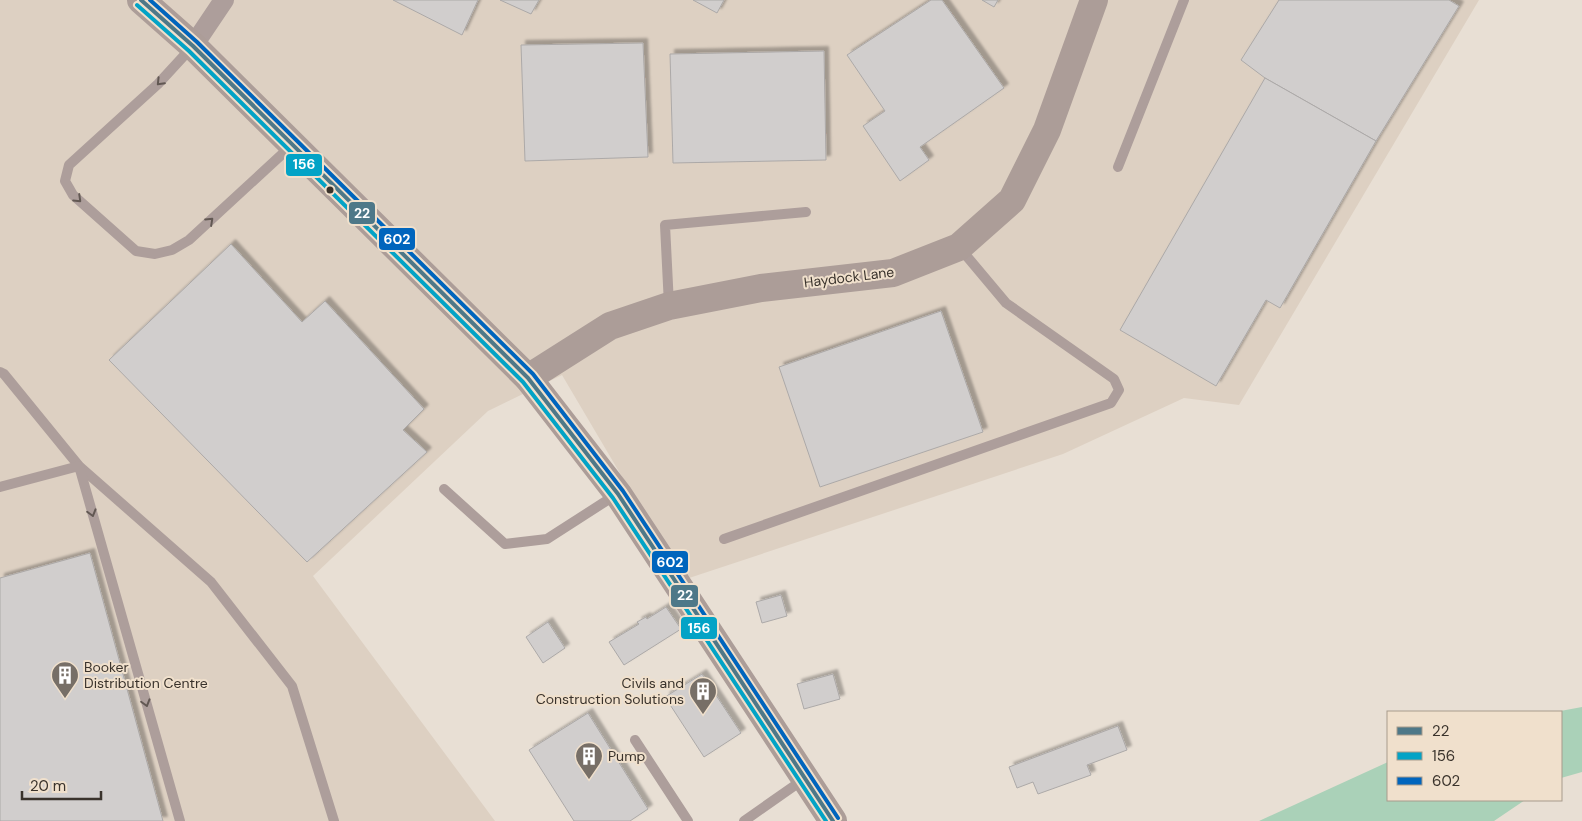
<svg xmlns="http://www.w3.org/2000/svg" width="1582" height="821" font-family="'DM Sans',sans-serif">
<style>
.industrial{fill:#ddd0c2}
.green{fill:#aad1b8}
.building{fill:#d1cecd;stroke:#aca9a8;filter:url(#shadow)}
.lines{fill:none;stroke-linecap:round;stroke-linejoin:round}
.lane{stroke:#ad9e9b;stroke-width:10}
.street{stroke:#ad9e9b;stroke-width:20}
.secondary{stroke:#ac9d98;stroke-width:28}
.bus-1-casing{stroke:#f0e0cc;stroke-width:8}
.bus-2-casing{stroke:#f0e0cc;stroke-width:8}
.bus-3-casing{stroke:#f0e0cc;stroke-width:8}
.bus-1{stroke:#4e7888;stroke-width:4}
.bus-2{stroke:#03a3c6;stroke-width:4}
.bus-3{stroke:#0065bd;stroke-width:4}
.oneway{stroke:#625853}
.bus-dot{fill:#3a332c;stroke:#f0e0cc;stroke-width:2}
.labels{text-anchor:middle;stroke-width:4;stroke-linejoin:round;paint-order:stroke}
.street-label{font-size:14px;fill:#3a332c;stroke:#f0e0cc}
.poi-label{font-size:14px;fill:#3a332c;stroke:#f0e0cc;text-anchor:start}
.line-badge{stroke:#f0e0cc;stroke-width:2}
.badge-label{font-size:14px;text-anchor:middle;font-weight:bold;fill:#fff}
</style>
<defs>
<filter id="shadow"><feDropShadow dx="4.5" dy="-4.5" stdDeviation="1" flood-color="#0004"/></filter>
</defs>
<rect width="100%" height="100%" fill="#e8dfd4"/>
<path class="industrial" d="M 0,0 L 1479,0 L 1239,405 L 1184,398 L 1063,454 L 683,580 L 562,375 L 488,411 L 313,576 L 495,821 L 0,821 Z"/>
<g class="green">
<path d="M 1582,707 L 1582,772 L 1561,778 L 1561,712 L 1555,712 Z"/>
<path d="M 1388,762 L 1388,800 L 1525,800 L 1494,821 L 1259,821 Z"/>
</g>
<g class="building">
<path d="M 393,0 L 478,0 L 462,35 Z"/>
<path d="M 500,0 L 539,0 L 531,14 Z"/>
<path d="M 693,0 L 724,0 L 717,13 Z"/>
<path d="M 931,0 L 942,0 L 1004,88 L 920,147 L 929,160 L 900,181 L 863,126 L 885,111 L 847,55 Z"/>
<path d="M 982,0 L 998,0 L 994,7 Z"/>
<path d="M 1279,0 L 1449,0 L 1459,6 L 1376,141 L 1265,78 L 1241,60 Z"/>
<path d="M 643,43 L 648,157 L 525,161 L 521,45 Z"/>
<path d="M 824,51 L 826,160 L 673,163 L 670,54 Z"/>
<path d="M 1265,78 L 1376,141 L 1280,308 L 1266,300 L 1216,386 L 1120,330 Z"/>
<path d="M 231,244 L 302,322 L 325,301 L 424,409 L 403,430 L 427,452 L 307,562 L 109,360 Z"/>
<path d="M 941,311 L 983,432 L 820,487 L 779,367 Z"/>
<path d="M 90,553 L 163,821 L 0,821 L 0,578 Z"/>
<path d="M 781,595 L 787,616 L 762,623 L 756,602 Z"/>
<path d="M 666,607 L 681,629 L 624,665 L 609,642 L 639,624 L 637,622 L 646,617 L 647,619 Z"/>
<path d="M 548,622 L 565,648 L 543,663 L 526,637 Z"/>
<path d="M 702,674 L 741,733 L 704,757 L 665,697 Z"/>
<path d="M 833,674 L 840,699 L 804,709 L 797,684 Z"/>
<path d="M 588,713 L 648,809 L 630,821 L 574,821 L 529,750 Z"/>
<path d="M 1118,726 L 1127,750 L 1087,765 L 1091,775 L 1038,794 L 1033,782 L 1017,788 L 1009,767 Z"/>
</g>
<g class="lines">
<g class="lane">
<path d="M 192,47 L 158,84 L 69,165 L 65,181 L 73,195 L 136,251 L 155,254 L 172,250 L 189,240 L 291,146"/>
<path d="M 1118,167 L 1184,0"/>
<path d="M 669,305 L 665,225 L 806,212"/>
<path d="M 0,372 L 4,374 L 79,466 L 211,582 L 292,686 L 334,821"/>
<path d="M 0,487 L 79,466 L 180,821"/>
<path d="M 444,489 L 505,544 L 547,539 L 617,494"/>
<path d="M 724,539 L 1111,403 L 1119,390 L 1114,379 L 1006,303 L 959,247"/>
<path d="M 635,740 L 688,821"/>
<path d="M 744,821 L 804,779"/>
</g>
<path class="street" d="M 193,46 L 224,0"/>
<g class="secondary">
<path d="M 141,0 L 193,46 L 528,378 L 618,494 L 833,821"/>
<path d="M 528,378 L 610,326 L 669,306 L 761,288 L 893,273 L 959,247 L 1012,200 L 1047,130 L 1094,0"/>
</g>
<g class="bus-1-casing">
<path id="bus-1" d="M 141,0 L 193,46 L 528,378 L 618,494 L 833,821"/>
</g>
<g class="bus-2-casing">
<path id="bus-2" d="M 137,5 L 189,51 L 523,382 L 613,498 L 826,821"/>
</g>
<g class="bus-3-casing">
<path id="bus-3" d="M 150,0 L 197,42 L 533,374 L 623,491 L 838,818"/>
</g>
<use href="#bus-1" class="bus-1"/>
<use href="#bus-2" class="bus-2"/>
<use href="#bus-3" class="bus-3"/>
</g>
<defs><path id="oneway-chevron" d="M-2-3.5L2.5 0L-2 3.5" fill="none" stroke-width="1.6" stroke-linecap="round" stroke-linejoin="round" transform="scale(1.25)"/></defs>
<g class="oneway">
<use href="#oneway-chevron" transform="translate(160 82) rotate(134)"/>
<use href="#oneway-chevron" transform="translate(78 199) rotate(44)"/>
<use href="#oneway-chevron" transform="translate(210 221) rotate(-43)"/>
<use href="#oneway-chevron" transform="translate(92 513) rotate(74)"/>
<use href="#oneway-chevron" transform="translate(146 703) rotate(74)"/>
</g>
<defs>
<g id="building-pin" transform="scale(1.4375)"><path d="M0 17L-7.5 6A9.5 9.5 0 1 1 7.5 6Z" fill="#776f67" stroke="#f0e0cc"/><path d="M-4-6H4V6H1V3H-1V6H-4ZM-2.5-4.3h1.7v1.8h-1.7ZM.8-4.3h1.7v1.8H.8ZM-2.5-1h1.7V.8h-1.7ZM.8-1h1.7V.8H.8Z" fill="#fff"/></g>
</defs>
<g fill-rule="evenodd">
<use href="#building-pin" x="65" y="675"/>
<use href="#building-pin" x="703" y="691"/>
<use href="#building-pin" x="589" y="756"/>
</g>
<circle class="bus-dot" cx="330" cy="190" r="4.5"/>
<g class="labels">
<g class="street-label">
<text transform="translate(849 277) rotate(-7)" y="5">Haydock Lane</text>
</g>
<g class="poi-label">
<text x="84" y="672">Booker<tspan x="84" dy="16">Distribution Centre</tspan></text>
<text x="684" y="688" text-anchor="end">Civils and<tspan x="684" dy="16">Construction Solutions</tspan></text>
<text x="608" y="761">Pump</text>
</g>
</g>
<g class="line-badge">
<rect x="285" y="153" width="38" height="24" rx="5" fill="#03a3c6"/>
<rect x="348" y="201" width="28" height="24" rx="5" fill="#4e7888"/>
<rect x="378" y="227" width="38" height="24" rx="5" fill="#0065bd"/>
<rect x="651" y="550" width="38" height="24" rx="5" fill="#0065bd"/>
<rect x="670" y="584" width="29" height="24" rx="5" fill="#4e7888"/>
<rect x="680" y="616" width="38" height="24" rx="5" fill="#03a3c6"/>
</g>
<g class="badge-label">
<text x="304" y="169">156</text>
<text x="362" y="218">22</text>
<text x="397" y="244">602</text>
<text x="670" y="567">602</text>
<text x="685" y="600">22</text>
<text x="699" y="633">156</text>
</g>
<rect x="1387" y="711" width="175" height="90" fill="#f0e0cc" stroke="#a79b8c"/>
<rect x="1397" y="727" width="25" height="8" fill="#4e7888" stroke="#a79b8c"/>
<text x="1432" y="736" font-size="15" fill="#3a332c">22</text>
<rect x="1397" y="752" width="25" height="8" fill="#03a3c6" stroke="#a79b8c"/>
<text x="1432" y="761" font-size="15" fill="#3a332c">156</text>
<rect x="1397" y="777" width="25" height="8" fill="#0065bd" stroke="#a79b8c"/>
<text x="1432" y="786" font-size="15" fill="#3a332c">602</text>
<path d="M22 791v8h79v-8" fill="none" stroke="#3a332c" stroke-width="2.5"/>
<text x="30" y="791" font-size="15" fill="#3a332c" stroke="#f0e0cc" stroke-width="4" paint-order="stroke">20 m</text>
</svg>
